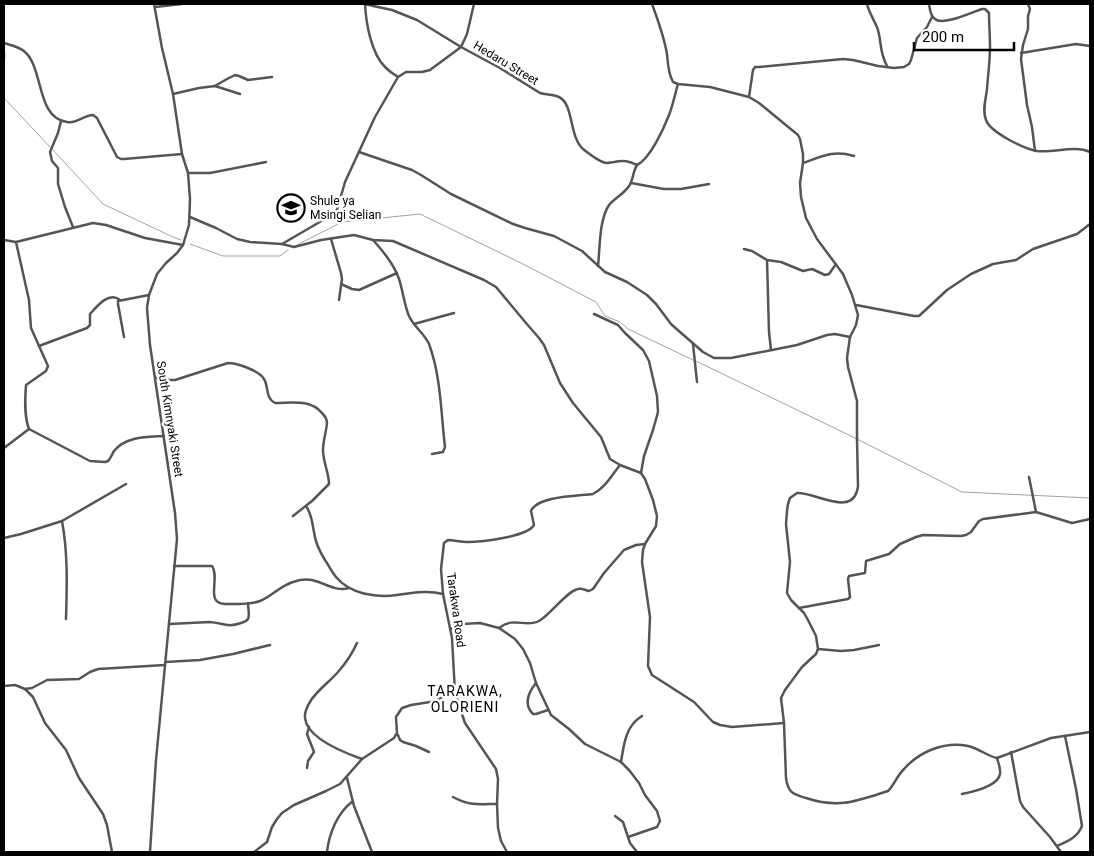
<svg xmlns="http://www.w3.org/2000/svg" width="1094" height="856" font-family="Roboto,sans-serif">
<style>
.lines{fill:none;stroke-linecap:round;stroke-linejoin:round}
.stream{stroke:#a3a3a3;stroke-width:1}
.minor{stroke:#555;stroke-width:2.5}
.labels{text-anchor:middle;stroke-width:5;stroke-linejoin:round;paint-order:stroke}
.street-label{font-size:12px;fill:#000;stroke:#fff}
.poi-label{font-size:12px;fill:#000;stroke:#fff;text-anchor:start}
.neighbourhood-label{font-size:14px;letter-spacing:1px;fill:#000;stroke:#fff}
</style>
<rect width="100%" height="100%" fill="#fff"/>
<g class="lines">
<g class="stream">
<path d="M 4,98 L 50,147"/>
<path d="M 53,150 L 103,204 L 173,237 L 181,240"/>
<path d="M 190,244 L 223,256 L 280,256 L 288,250"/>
<path d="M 297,245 L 342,222 L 420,214 L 521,263 L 596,302 L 605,316 L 620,322 L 628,329 L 693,360"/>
<path d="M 696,361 L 857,439 L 962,492 L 1090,498"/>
</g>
<g class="minor">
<path d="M 364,4 L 392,10 L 417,20 L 461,47 L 500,68 L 540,93 C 546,95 553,94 559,97 C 574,104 569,137 583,149 C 588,153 601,163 607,163 C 609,163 612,162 614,162 C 624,160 629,161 637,165 C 650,159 664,128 669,115 C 673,105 675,94 678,84"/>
<path d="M 365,4 C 366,23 371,53 385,67 C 389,71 393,74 398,77"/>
<path d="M 652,4 C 658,20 664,37 667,54 C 668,64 668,73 673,82 L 678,84 L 710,87 L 749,97 L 759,103 L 798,135 L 800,139 L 803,154 L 803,163 L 800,183 L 801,197 L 806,218 L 817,239 L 843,274 L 852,295 L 858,315 L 856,325 L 850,337 L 847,358 L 848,367 L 857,401 L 857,439 L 858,486 C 854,519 816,492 797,493 L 790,498 L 788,504 L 787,511 L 786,524 L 790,562 L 787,593 L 791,600 L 804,613 L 808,620 L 816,636 L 818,649 L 816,654 L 802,667 L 785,690 L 781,698 L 784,723 L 786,778 C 788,793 793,794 806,798 C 839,809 857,801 888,791 C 894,785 897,776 904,769 C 919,752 944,741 968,746 C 978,748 987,756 997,758 L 1051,738 L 1090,732"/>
<path d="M 867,4 C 869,13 875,21 878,30 C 882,44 879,51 887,66"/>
<path d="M 929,4 C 930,9 930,16 935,19 C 943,26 972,12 982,9 L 985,9 L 989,13 C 989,24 990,36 990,47 C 990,61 988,75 987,89 C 986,99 982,110 986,120 C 990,132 1024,149 1037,151 C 1054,153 1074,145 1090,152"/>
<path d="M 1028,4 L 1030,9 L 1028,16 L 1028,29 L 1023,45 L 1021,59 L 1027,105 L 1032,127 L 1035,151"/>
<path d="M 155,7 L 182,4"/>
<path d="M 4,43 C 11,45 20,47 25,52 C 44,69 36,118 67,122 C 78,124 83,115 93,115 L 97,118 L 117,157 L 121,159 L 124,159 L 182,154"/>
<path d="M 4,53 L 4,58"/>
<path d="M 1021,53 L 1076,44 L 1090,46"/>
<path d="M 215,86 L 227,79 L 235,75 L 239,76 L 248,80 L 272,77"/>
<path d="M 173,94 L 199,88 L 215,86 L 240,94"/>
<path d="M 749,97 L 753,70 L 755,67 L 759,67 L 843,59 L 853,60 L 878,66 L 894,68 L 904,67 L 909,64 L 911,60 L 917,38 L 927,27 L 932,17"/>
<path d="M 61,121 L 58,133 L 50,152 L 52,161 L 58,168 L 58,184 L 65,207 L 73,227"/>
<path d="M 359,152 L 412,170 L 421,175 L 451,194 L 513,224 L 525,228 L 554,236 L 582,251 L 605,272 L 627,282 L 647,295 L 656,304 L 671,324 L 680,332 L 703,352 L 714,358 L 731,358 L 787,347 L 797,345 L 827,335 L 835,334 L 850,337"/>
<path d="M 803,163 C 823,156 833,150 854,156"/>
<path d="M 188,173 L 210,173 L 266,162"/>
<path d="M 631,183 L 664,189 L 681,189 L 709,184"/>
<path d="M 190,217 L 216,228 L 237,239 L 250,242 L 282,244 L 294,247 L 321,240 L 354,235 L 373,240 L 393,241 L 484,280 L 496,287 L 526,323 L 539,338 L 544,345 L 560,383 L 573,403 L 601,437 L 610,459 L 620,465 L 641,473 L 645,479 L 653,500 L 657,516 L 656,526 L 645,544 L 643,550 L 642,562 L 650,617 L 648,666 L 652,675 L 694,702 L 713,722 L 720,725 L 732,727 L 784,723"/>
<path d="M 331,239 L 341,273 L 342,279 L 339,300"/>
<path d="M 4,240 L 16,242 L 93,223 L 106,225 L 145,238 L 183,245"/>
<path d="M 373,240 C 384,252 394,264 399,279 C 403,291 404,304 409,316 C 414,327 424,333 429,344 C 441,376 441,414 445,447 L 443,452 L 432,454"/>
<path d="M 16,242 L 29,300 L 31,328 L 48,366 L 46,371 L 26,385 C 25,399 24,416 29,429 L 90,461 L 105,462 L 108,461 C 111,458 112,454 114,451 C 126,436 147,437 164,436"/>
<path d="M 282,244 L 330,216 L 337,210 L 345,182 L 375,117 L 398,77 L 406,72 L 422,72 L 430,70 L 461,47 L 467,34 L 474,4"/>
<path d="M 744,249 L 752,251 L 767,260 L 781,262 L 803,271 L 812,269 L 825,275 L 829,274 L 836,264"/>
<path d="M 767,260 L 769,332 L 771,350"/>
<path d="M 598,266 C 600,248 599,220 609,205 C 615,198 624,194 629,186 C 633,181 633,171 637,165"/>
<path d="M 341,284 L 352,289 L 359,290 L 397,273"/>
<path d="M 856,305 L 914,316 L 919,316 L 947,290 L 971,274 L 993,264 L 1016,260 L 1033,249 L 1077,234 L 1090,224"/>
<path d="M 594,314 L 618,325 L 625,333 L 643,350 L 649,361 L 657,396 L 658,412 L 653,430 L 644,456 L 641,473"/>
<path d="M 414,324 L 454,313"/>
<path d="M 124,337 L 118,304 L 118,301 L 149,295"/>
<path d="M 693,344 L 697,382"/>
<path d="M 39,346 L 87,328 L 90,325 L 90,314 C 97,306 109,291 120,300"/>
<path d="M 156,378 L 170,380 L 175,380 L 228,363 C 237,363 260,371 264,379 C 269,387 265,398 275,403 C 292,403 310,399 322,413 C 325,416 327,419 327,423 C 326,433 323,441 323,450 C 323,462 329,473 329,484 L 312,501 L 293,516"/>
<path d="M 4,448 L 29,429"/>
<path d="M 1029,477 L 1036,512"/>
<path d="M 306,506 C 312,515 312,522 314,532 C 315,541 320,552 325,560 C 329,566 332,572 336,577 C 350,594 376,598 397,595 C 413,593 427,590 443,594"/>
<path d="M 62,521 C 68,553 67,586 66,619"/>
<path d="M 4,538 L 21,534 L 62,521 L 126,484"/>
<path d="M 174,566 L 212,566 C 219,575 209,597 218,602 C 222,605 229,604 233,604 C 242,604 252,604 260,601 C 272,596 280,586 293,582 C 299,580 306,579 312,580 C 325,583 336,592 349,588"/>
<path d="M 799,608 L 848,599 L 850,597 L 848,579 L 849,576 L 865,573 L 866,561 L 889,554 L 900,544 L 916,537 L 923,535 L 961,536 L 966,535 L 971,532 L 979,521 L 983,519 L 1036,512 L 1072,523 L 1090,519"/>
<path d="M 169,624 L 210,622 C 223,623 227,628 241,623 C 244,622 246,622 248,619 C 250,615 248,608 248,603"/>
<path d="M 499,628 C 514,616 526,628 539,621 C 551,614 567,591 578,589 C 582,588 585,590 589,591 L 593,589 L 604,573 L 624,550 L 636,545 L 645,544"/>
<path d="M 451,629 L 462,624 L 480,623 L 499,628 L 515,639 L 523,649 L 530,663 L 536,683 L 551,715 L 569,729 L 585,744 L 621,762 L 629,770 L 639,783 L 645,795 L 657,811 L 660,821 L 657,827 L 628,837"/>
<path d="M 357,643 C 352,654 346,663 338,672 C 331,680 323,686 316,694 C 311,699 304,710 305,718 C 307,739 345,753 362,759"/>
<path d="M 818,649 L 841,651 L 854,650 L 879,645"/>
<path d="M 166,662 L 200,660 L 233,654 L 270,645"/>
<path d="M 536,683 C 528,693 523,704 533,714 L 536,714 L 548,710"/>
<path d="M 4,686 L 15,685 L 25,689 L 32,688 L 47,680 L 79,679 L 90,672 L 98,669 L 165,665"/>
<path d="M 25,689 L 33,697 L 45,723 L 66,750 L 79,778 L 103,814 L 107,825 L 112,852"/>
<path d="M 398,735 L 400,740 L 403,742 L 416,746 L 429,752"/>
<path d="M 1011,752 L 1020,801 L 1023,807 L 1050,837 L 1061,852"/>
<path d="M 621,762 C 623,750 625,733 633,724 C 635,721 639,718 642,716"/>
<path d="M 307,768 L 308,761 L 314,752 L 307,734 L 309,727"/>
<path d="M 347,778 L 354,806 L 372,852"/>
<path d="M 962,794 C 972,792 998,786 1000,774 C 1001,769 998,762 997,758"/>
<path d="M 453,797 C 469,806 479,804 497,804"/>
<path d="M 615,816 L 623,822 L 630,843 L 637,852"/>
<path d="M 1057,846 C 1068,841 1077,838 1082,826 L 1076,789 L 1065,736"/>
<path d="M 150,852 L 156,760 L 177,539 L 175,513 L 150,345 L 147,308 L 149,295 L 157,274 L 166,263 L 177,253 L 183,245 L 189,225 L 190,199 L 188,173 L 182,154 L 173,94 L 162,48 L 154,4"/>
<path d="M 254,852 L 267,842 L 272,827 L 277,819 L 282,813 L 294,805 L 326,791 L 340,784 L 362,759 L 394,738 L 397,733 L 396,717 L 402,708 L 411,705 L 430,702 L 455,693"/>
<path d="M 327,852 C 329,834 337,813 353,801"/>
<path d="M 507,852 L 501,841 L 498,828 L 497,804 L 498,779 L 496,769 L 465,723 L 455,693 L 452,638 L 443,594 L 441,569 L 444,543 L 448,540 C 454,540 460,542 467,542 C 481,542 527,537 534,525 L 531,511 C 537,496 578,496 593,494 C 605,488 612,475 620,465"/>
</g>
</g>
<defs>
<g id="school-ring" transform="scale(1.4375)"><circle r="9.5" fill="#fff" stroke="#000" stroke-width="1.5"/><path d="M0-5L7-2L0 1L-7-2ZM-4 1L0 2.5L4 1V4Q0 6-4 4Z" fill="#000"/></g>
</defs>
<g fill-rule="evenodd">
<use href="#school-ring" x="291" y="208"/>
</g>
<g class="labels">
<g class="street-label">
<text transform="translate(506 63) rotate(31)" y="4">Hedaru Street</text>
<text transform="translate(170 419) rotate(81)" y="4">South Kimnyaki Street</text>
<text transform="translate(456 610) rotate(82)" y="4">Tarakwa Road</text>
</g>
<g class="poi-label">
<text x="310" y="205">Shule ya<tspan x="310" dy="14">Msingi Selian</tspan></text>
</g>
<g class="neighbourhood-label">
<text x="465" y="696">TARAKWA,<tspan x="465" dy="16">OLORIENI</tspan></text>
</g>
</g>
<rect width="1094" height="856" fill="none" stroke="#000000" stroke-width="10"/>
<path d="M914 42v8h100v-8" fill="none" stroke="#000000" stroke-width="2.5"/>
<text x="922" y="42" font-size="15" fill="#000000" stroke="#ffffff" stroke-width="4" paint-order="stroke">200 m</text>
</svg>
